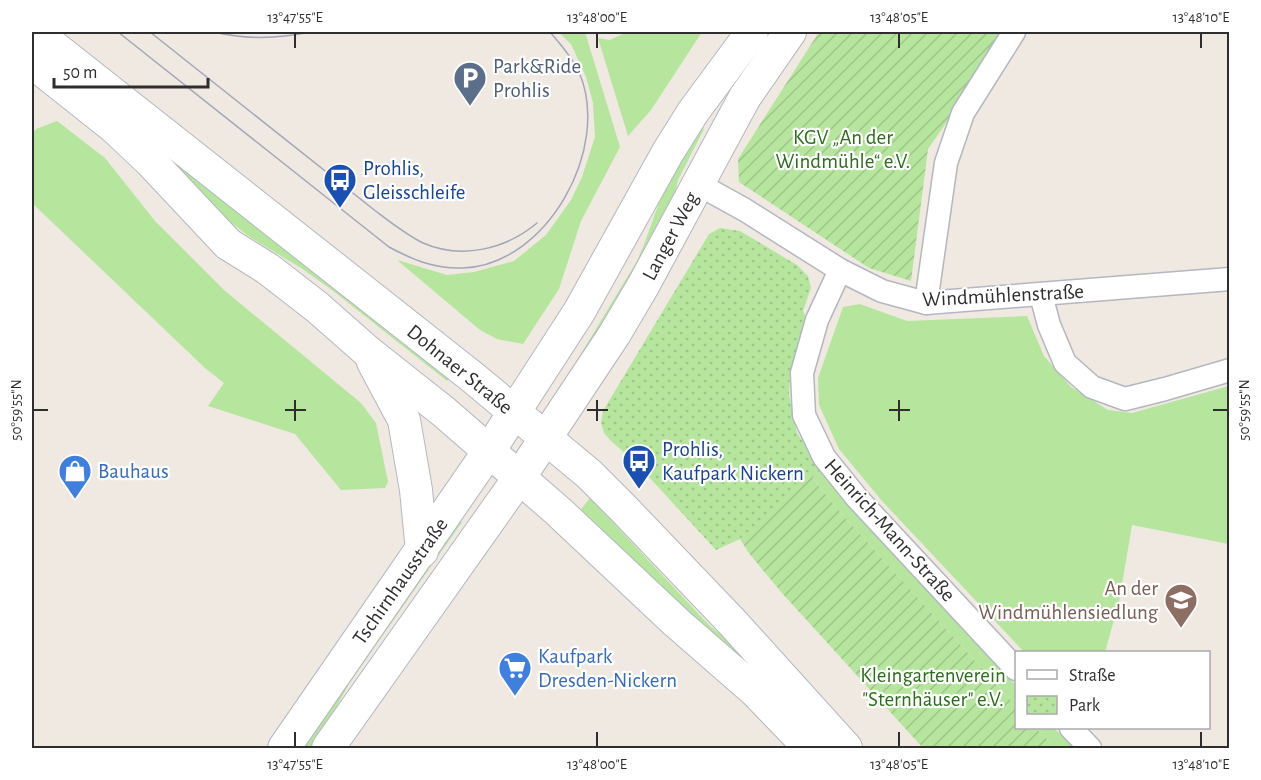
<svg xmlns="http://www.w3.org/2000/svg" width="1261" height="780" font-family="'Alegreya Sans',sans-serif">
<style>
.grass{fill:#b6e59e}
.park{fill:url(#park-dots)}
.garden{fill:url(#garden-furrows)}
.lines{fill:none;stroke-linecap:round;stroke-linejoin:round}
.street-casing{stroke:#b4b7c1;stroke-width:25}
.secondary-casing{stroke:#b4b7c1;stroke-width:34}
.street{stroke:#fff;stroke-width:22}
.secondary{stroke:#fff;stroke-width:32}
.tram{stroke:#a3a6b8;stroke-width:1.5}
.ticks{fill:none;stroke:#2e2e2e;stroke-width:2}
.labels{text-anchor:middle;stroke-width:4.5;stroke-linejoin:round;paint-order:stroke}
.service-label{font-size:21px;fill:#4e5e75;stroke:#fff;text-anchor:start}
.park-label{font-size:21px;fill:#2c6e1b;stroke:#fff}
.transit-label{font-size:21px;fill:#164399;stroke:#fff;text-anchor:start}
.street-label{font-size:21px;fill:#2e2e2e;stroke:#fff}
.shop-label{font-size:21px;fill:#366cbe;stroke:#fff;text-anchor:start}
.education-label{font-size:21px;fill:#785e54;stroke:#fff;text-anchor:end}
.neatline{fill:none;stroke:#2e2e2e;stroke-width:2}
.ticks-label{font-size:15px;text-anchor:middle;fill:#2e2e2e}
</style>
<defs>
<pattern id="park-dots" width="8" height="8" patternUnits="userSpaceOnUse" patternTransform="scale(1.5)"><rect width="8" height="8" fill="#b6e59e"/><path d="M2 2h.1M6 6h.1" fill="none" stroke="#9dc588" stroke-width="1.8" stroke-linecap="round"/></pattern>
<pattern id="garden-furrows" width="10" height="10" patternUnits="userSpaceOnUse" patternTransform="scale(1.5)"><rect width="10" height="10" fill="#b6e59e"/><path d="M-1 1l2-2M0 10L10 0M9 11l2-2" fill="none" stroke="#9dc588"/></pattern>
</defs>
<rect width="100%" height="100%" fill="#efe9e1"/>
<g class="grass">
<path d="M 558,32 L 585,32 L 620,147 L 581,221 L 559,289 L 523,344 L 497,339 L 480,330 L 397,260 L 447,275 L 474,272 L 514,261 L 546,235 L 571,200 L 582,177 L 595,137 L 593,103 L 586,77 L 571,44 Z"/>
<path d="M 627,32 L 702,32 L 651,110 L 628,136 L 598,38 L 610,40 Z"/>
<path d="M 120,117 L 452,375 L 447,381 L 332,290 L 301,268 L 250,237 L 229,221 L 164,156 Z"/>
<path d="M 57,121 L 105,158 L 155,221 L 224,290 L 361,403 L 376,423 L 388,482 L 385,488 L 341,490 L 295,434 L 208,406 L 224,383 L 205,368 L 32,203 L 32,134 L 36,129 Z"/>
<path d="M 696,125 L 704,129 L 678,180 L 671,213 L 580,373 L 573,367 L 637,261 L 645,242 L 661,197 Z"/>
<path d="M 860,304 L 907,321 L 1027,316 L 1044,356 L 1071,387 L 1108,410 L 1132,413 L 1229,386 L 1229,544 L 1132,525 L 1119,602 L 1105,652 L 1024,652 L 882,501 L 839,449 L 819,405 L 818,378 L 843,307 Z"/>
<path d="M 822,469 L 1016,686 L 1016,706 L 840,512 L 811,476 Z"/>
<path d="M 590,498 L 709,625 L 756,663 L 833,748 L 578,513 Z"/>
<path d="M 456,518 L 462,522 L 350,682 L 314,748 L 295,748 Z"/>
<path d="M 1036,728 L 1054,728 L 1074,748 L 1055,748 Z"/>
</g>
<path class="park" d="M 720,228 L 740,231 L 797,265 L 808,276 L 811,288 L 803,311 L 807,319 L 790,374 L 789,395 L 797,433 L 822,469 L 740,539 L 716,550 L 637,464 L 610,440 L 604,433 L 601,423 L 603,411 L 709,234 Z"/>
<g class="garden">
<path d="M 819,32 L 1005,32 L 983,70 L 928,149 L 911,281 L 869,268 L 739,182 L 738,159 Z"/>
<path d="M 811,476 L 840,512 L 1016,706 L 1016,728 L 1036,728 L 1055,748 L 923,748 L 781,592 L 748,552 L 740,539 Z"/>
</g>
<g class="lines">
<g class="street-casing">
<g id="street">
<path d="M 698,184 L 745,210 L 840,270 L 882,291 L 926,303 L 1230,279"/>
<path d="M 840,270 L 817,320 L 802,373 L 804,415 L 824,457 L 857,498 L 1016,669"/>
<path d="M 1041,295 L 1049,325 L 1065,363 L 1092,387 L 1125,399 L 1165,389 L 1230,370"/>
<path d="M 926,303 L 946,163 L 963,113 L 1014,32"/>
<path d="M 1071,728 L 1090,748"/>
</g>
</g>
<g class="secondary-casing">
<g id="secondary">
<path d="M 35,32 L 471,376 L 589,474 L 622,507 L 732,622 L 846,748"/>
<path d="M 32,62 L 115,128 L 151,162 L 228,244 L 268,269 L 317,307 L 367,351 L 444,412 L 559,512 L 677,623 L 755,691 L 810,748"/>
<path d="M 373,362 L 404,420 L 416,490 L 422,551"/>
<path d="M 284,748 L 489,451 L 579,312 L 668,152 L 693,112 L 752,32"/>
<path d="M 328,748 L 519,478 L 614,335 L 643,286 L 745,97 L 790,32"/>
</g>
</g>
<use href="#street" class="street"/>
<use href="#secondary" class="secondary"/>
<g class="tram">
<path d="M 118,32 L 389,247 C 413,260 435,269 463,268 C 547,265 612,148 579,72 C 572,57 560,44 550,32"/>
<path d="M 150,32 L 373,209 C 389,221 405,234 423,243 C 462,260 506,249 537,223"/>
<path d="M 214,32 C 247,40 277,39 310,32"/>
</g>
</g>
<path class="ticks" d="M 295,33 L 295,48M 597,33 L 597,48M 899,33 L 899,48M 1201,33 L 1201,48M 295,400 L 295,421M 597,400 L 597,421M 899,400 L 899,421M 33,410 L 48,410M 285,410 L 306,410M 587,410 L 608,410M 889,410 L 910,410M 1213,410 L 1228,410M 295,732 L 295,747M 597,732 L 597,747M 899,732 L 899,747M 1201,732 L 1201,747"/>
<defs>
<g id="parking-pin" transform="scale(1.725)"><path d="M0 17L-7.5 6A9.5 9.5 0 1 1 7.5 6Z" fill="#5c6f8a" stroke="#fff"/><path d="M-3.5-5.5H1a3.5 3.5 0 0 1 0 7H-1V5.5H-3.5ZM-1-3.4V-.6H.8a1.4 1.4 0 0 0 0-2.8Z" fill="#fff"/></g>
<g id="bus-pin" transform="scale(1.725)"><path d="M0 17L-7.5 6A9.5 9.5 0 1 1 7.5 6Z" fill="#1a4fb4" stroke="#fff"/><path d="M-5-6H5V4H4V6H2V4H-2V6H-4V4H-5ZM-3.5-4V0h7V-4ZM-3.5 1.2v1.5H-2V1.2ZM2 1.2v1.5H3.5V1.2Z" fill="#fff"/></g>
<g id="shop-pin" transform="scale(1.725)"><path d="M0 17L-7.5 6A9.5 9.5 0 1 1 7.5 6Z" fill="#3f7fe0" stroke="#fff"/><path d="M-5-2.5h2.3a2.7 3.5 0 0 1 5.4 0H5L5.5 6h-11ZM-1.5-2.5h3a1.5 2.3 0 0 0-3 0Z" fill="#fff"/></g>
<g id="school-pin" transform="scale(1.725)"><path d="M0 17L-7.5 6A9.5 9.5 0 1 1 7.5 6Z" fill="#8d6e63" stroke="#fff"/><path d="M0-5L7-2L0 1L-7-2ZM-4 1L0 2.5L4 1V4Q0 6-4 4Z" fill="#fff"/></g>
<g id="supermarket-pin" transform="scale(1.725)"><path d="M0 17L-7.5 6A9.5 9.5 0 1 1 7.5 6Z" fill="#3f7fe0" stroke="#fff"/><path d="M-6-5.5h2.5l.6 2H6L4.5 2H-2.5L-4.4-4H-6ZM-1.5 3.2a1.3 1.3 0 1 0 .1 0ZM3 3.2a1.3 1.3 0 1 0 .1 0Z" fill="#fff"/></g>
</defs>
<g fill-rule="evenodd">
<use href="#parking-pin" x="470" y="78"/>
<use href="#bus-pin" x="340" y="180"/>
<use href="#bus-pin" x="639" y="461"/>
<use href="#shop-pin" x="75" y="471"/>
<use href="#school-pin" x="1181" y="600"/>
<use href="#supermarket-pin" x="515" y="668"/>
</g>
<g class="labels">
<g class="service-label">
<text x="493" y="73">Park&amp;Ride<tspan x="493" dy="24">Prohlis</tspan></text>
</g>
<g class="park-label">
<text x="843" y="144">KGV „An der<tspan x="843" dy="24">Windmühle“ e.V.</tspan></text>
<text x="933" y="682">Kleingartenverein<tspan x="933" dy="24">"Sternhäuser" e.V.</tspan></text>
</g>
<g class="transit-label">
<text x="363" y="175">Prohlis,<tspan x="363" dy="24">Gleisschleife</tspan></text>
<text x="662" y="456">Prohlis,<tspan x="662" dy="24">Kaufpark Nickern</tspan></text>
</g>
<g class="street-label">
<text transform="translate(670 236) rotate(-62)" y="7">Langer Weg</text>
<text transform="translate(1003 295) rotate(-3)" y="7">Windmühlenstraße</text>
<text transform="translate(460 369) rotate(39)" y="7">Dohnaer Straße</text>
<text transform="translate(890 530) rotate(48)" y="7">Heinrich-Mann-Straße</text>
<text transform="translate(400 581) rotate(-55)" y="7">Tschirnhausstraße</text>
</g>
<g class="shop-label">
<text x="98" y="478">Bauhaus</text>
<text x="538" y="663">Kaufpark<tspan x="538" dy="24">Dresden-Nickern</tspan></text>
</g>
<g class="education-label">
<text x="1158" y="595">An der<tspan x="1158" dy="24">Windmühlensiedlung</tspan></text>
</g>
</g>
<rect width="1261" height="780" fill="none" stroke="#ffffff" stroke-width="66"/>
<rect x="1015" y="651" width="195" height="78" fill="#ffffff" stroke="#ababab" stroke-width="1.5"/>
<rect x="1027" y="670" width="30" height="9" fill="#ffffff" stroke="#ababab" stroke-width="1.5"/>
<text x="1069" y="681" font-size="18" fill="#2e2e2e">Straße</text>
<rect x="1027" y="696" width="30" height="18" fill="url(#park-dots)" stroke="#ababab" stroke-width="1.5"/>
<text x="1069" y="711" font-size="18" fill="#2e2e2e">Park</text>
<path d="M54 78v9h154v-9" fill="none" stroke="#2e2e2e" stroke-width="3"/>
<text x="63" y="78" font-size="18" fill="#2e2e2e" stroke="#ffffff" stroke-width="4.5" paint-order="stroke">50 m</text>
<rect x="33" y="33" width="1195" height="714" class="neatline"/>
<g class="ticks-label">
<text x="295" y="22">13°47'55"E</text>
<text x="597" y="22">13°48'00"E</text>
<text x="899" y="22">13°48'05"E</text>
<text x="1201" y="22">13°48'10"E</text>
<text transform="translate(16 410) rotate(-90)" y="5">50°59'55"N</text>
<text transform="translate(1244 410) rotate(-90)" y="5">50°59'55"N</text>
<text x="295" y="769">13°47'55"E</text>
<text x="597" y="769">13°48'00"E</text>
<text x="899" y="769">13°48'05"E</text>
<text x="1201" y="769">13°48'10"E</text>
</g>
</svg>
